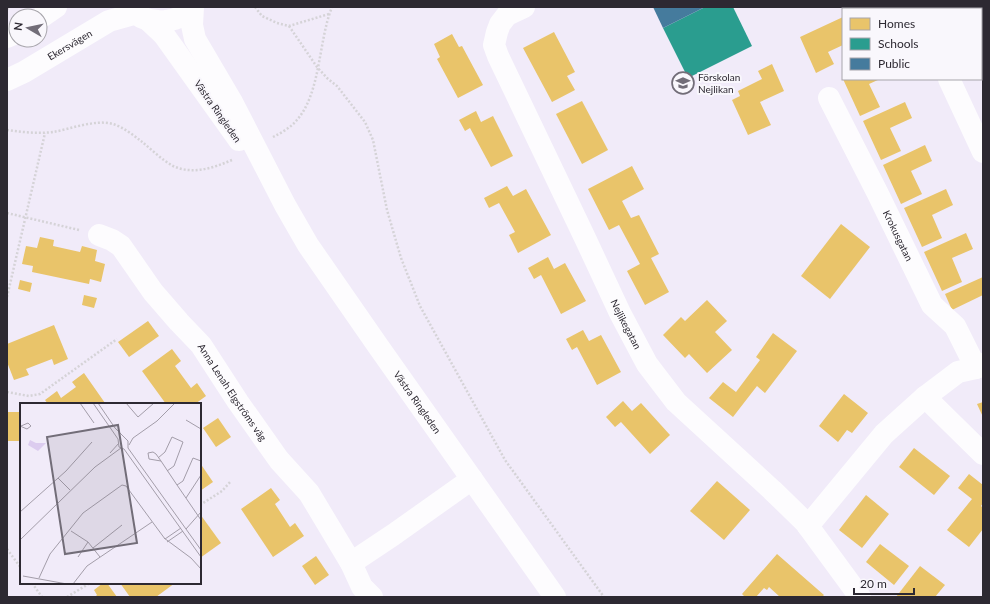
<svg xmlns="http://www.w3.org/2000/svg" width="990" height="604" viewBox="0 0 990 604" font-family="Lato,sans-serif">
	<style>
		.homes { fill: #e9c46a }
		.schools { fill: #2a9d8f }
		.public { fill: #457b9d }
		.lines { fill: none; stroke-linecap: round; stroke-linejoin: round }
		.path { stroke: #d5d3d7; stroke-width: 2.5; stroke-dasharray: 2 2; stroke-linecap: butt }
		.street { stroke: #fdfcfe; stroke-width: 22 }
		.secondary { stroke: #fdfcfe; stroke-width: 22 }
		.labels { text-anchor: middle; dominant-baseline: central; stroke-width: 4; stroke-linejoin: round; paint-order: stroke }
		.street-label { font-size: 10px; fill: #2d2932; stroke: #f9f7fc }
		.poi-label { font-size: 10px; fill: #2d2932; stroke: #f9f7fc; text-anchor: start }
		.inset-road { fill: none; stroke: #a39da9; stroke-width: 1 }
		.view { fill: #726d78; fill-opacity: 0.15; stroke: #726d78; stroke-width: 2 }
		.inset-edge { fill: none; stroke: #2d2932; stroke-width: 2 }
	</style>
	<rect width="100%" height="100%" fill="#f1ebf9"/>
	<g class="homes">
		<path d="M949,7H983V57L981,58V9H950Z"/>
		<path d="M843,17V45L828,52L834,64L816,73L800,37Z"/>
		<path d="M554,32L575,72L567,76L575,90L552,102L523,48Z"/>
		<path d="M452,34L459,47L462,46L483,85L458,98L437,59L440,57L434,44Z"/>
		<path d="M772,64L784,91L760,102L771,125L748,135L732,100L740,96L738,91L762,79L758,71Z"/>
		<path d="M843,79H880L869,84L880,107L860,116Z"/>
		<path d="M582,101L608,150L582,164L556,114Z"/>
		<path d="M905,102L912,118L890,128L901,151L881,160L863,121Z"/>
		<path d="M476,111L481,122L493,116L513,156L491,167L470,128L465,131L459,120Z"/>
		<path d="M925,145L932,161L911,171L922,194L901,204L883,165Z"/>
		<path d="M632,166L644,189L622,201L631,218L639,215L659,254L651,258L669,292L645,305L627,271L640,264L619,225L609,230L588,189Z"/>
		<path d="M507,186L513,196L526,189L551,235L518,253L509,235L515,232L499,203L489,208L484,198Z"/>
		<path d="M946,189L953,205L932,215L942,238L922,247L904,208Z"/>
		<path d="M841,224L870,247L830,299L801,276Z"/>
		<path d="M966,233L973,249L952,258L962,282L942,291L924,252Z"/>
		<path d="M40,237L54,240L53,246L80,252L82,246L97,250L95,261L105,264L101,282L90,279L89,284L32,272L33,266L22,264L26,246L37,248Z"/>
		<path d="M548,257L554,269L565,263L586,301L561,314L541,275L534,279L528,268Z"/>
		<path d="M983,277V295L952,310L945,294Z"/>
		<path d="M20,280L32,283L30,292L18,289Z"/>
		<path d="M84,295L97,298L94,308L82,305Z"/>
		<path d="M707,300L727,321L715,332L732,350L707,373L689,354L685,358L663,335L681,317L685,321Z"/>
		<path d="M148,321L159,336L129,357L118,342Z"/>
		<path d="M54,325L68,359L54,365L52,359L26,369L29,375L14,380L7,362V344Z"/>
		<path d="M583,330L589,341L601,335L621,372L597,385L577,347L572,350L566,339Z"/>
		<path d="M773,333L797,351L765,393L757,386L733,417L709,398L723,382L736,392L760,360L756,357Z"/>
		<path d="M172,349L181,361L175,366L191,388L197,383L206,396L195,404H166L142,371Z"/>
		<path d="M84,373L105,403L103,404H48L45,400L57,391L61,398L76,387L72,382Z"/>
		<path d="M844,394L868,413L852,433L847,430L838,442L819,426Z"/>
		<path d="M623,401L632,411L641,403L670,435L650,454L621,422L615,427L606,417Z"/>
		<path d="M983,402V417L977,404Z"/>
		<rect x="7" y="412" width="14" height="29"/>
		<path d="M218,418L231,437L216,447L203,428Z"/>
		<path d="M914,448L950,476L934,495L899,467Z"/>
		<path d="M200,463L213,482L200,491Z"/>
		<path d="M969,474L983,485V503L981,506L983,508V529L969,547L947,530L972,499L958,488Z"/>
		<path d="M717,481L750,510L724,540L690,511Z"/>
		<path d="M271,488L280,500L275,504L290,527L295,523L304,536L273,557L241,509Z"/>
		<path d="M866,495L889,514L862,548L839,530Z"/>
		<path d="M200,514L221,543L200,558Z"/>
		<path d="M880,544L909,566L894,585L866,562Z"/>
		<path d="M777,554L824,595L822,597H780L769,587L767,590L764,588L756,597H745L742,594Z"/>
		<path d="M316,556L329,575L315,585L302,566Z"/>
		<path d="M920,566L945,585L935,597H896Z"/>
		<path d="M103,583H107L117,597H95L97,595L94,590Z"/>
		<path d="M120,583H175L156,597H130Z"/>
	</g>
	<path class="schools" d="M705,7H733L752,46L688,78L663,28Z"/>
	<path class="public" d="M653,7H705L663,28Z"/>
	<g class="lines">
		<g class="path">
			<path d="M255,7L262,16L277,23L289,26L329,14"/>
			<path d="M7,9L10,7"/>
			<path d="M289,26L317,67L327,78L337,86L365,122L373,140L387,210L401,258L420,306L505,460L604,597"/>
			<path d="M981,65H983"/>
			<path d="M7,130C22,132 38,134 53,132C71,129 95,119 113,124C123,127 133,135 141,141C151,149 162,160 173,166C193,175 213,168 232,160"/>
			<path d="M273,137C281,133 290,128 296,121C321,94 318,42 332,7"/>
			<path d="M7,213L79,230"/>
			<path d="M7,297L45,133"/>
			<path d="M7,392L29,396L40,394L117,339"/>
			<path d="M200,505L222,491L231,481"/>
			<path d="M7,549L21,568"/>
			<path d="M32,583L42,597"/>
			<path d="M67,597L90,583"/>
		</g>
		<g class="street">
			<path id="s1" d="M524,7L507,15L500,24L497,32L494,45L498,56L585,238L620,313L647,364L676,402L772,490L805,522L860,597"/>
			<path d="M916,7L917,9"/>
			<path d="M949,79L983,152"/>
			<path id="s2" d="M829,98L878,194L932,305L955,326L976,368"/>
			<path id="s3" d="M99,235L112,240L121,246L153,292L179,322L201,345L238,402L279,460L309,493L351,563L362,587L372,597"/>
			<path d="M925,397L983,454"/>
			<path d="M808,526L884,434L925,397L958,372L976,368L983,364"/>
			<path d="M351,563L393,535L472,479"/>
		</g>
		<g class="secondary">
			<path id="s4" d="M193,7L192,25L195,39L232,102L285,205L308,245L378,346L555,597"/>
			<path d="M141,17C158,25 180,22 192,7"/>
			<path d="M40,18L56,7"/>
			<path d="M148,20L164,35L239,140"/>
			<path d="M7,37L16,33"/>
			<path id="s5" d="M7,80L24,72L109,21L134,14"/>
		</g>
	</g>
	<defs>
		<g id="school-ring" transform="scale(1.15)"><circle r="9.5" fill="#f9f7fc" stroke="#726d78" stroke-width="1.5"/><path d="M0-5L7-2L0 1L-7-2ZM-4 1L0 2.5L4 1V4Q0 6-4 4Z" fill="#726d78"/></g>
	</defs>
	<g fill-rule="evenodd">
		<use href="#school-ring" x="683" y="83"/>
	</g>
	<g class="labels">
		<g class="street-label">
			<text stroke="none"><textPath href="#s5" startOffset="72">Ekersvägen</textPath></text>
			<text transform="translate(218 111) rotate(55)">Västra Ringleden</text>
			<text stroke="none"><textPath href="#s2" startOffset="154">Krokusgatan</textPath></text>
			<text stroke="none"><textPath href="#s1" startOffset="361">Nejlikegatan</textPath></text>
			<text stroke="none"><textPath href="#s3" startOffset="209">Anna Lenah Elgströms väg</textPath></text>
			<text stroke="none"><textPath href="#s4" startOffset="459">Västra Ringleden</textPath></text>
		</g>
		<g class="poi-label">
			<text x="698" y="77">Förskolan<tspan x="698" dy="12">Nejlikan</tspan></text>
		</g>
	</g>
	<g transform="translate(20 403)">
		<rect width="181" height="181" fill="#f1ebf9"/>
		<path d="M10,37L16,40H26L18,48L8,42Z" fill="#dcccef"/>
		<path class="inset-road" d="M60,0L74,20M73,0L98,36L99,44L104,46L181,154M78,0L95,25L108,38V45M106,0L118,14L134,0M166,17L181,26M0,23L7,26L11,23L8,20L1,23M109,42L113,35L137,18L155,0M108,45L181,147M90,50L99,40M138,55L145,49L152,34L163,39L154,63L147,68M141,58L129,56L128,50L133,49L136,51L141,58L157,82L181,117M38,75L50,87M157,82L163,78L173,55L181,58M166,95L181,72M0,109L46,68L72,39M166,126L181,109M51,128L68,139L80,154M144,135L171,155L181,166M0,137L75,64L101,45M147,139L163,128M73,145L102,122M58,154L68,139M3,173L47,181M19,175L30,151L63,110L102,82L106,83L145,136L161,125M53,181L67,163L132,119"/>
		<path class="view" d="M98,22L117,140L45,151L27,34Z"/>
		<rect width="181" height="181" class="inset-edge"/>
	</g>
	<rect width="990" height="604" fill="none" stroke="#2d2932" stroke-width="16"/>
	<rect x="842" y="8" width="140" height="72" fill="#f9f7fc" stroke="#a7a5ab"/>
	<rect x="850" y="18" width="20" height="12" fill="#e9c46a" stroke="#a7a5ab"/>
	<text x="878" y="28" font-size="12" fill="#2d2932">Homes</text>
	<rect x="850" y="38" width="20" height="12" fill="#2a9d8f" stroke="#a7a5ab"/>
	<text x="878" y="48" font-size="12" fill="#2d2932">Schools</text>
	<rect x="850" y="58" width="20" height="12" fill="#457b9d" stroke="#a7a5ab"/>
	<text x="878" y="68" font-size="12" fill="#2d2932">Public</text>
	<g transform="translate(28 28) rotate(279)"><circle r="19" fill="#f9f7fc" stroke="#a7a5ab"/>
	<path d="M0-3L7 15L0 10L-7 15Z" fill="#726d78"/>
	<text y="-6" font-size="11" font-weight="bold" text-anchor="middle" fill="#2d2932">N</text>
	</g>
	<path d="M854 588v6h60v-6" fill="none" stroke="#2d2932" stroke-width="2"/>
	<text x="860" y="588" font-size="12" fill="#2d2932" stroke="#f9f7fc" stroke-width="3" paint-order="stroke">20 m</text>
</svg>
